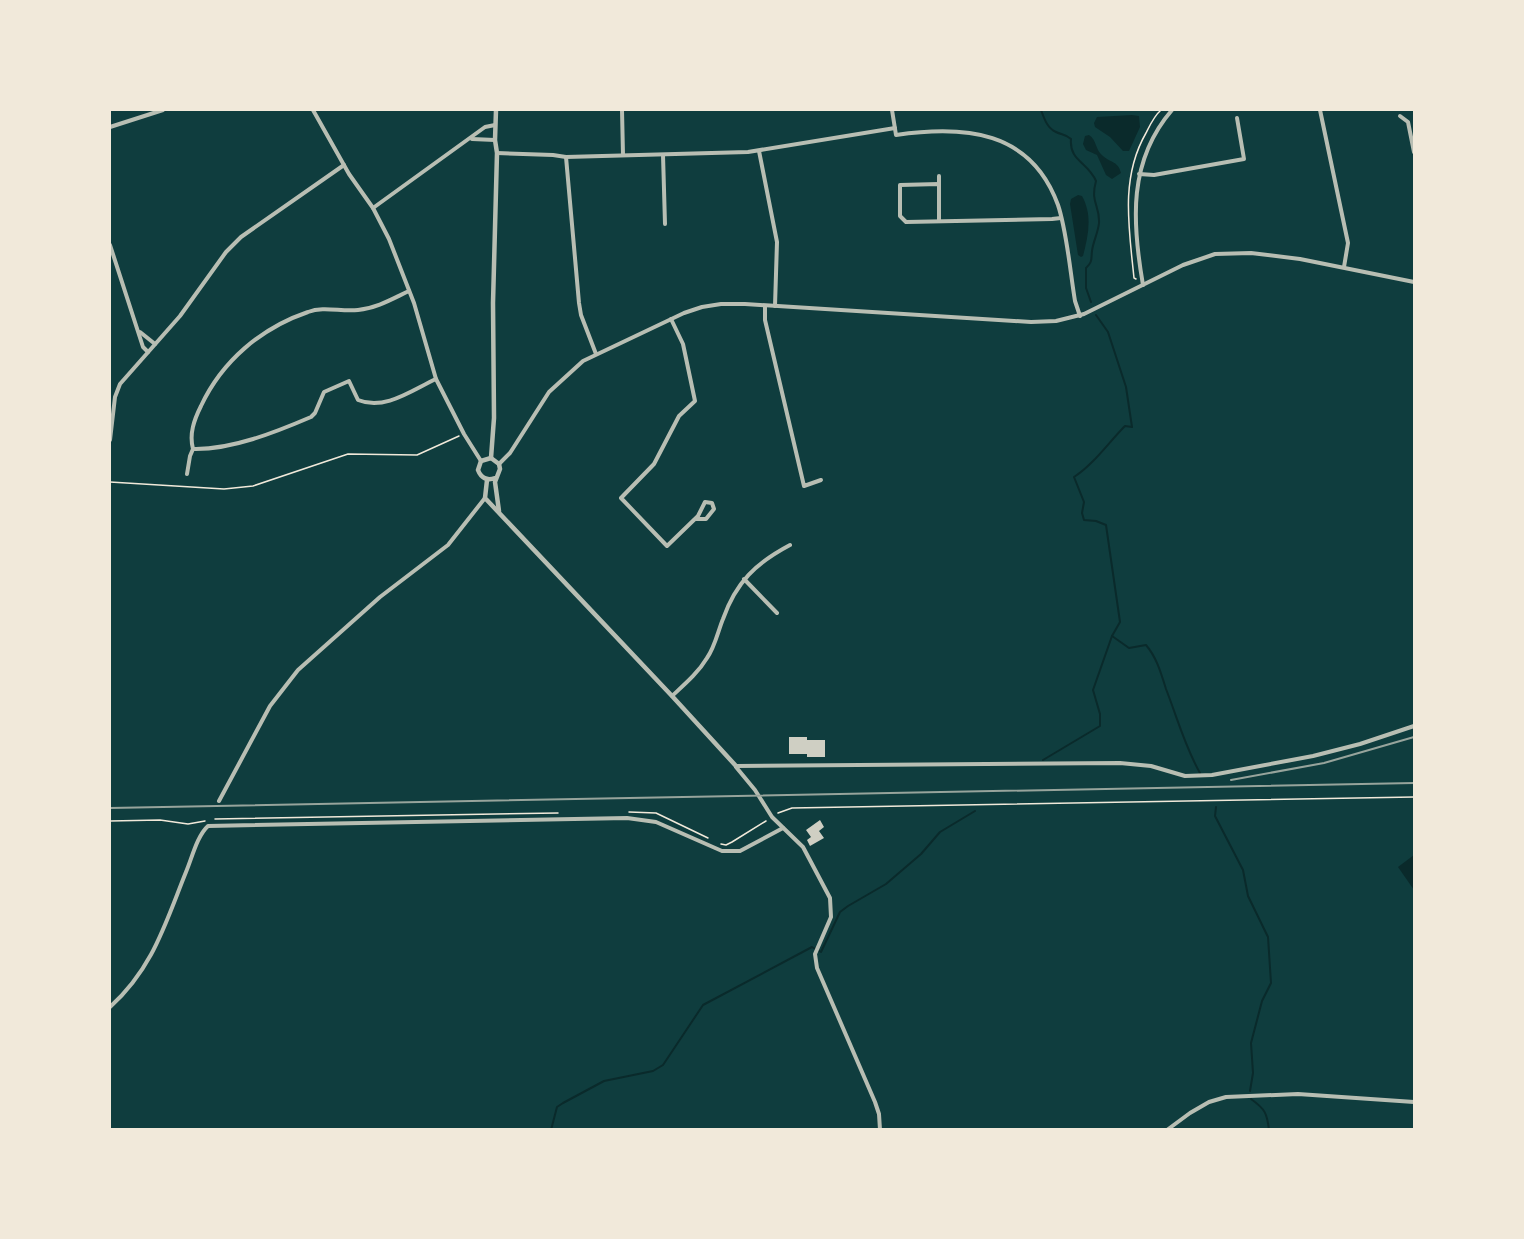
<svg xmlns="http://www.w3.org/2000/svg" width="1524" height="1239" viewBox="0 0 1524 1239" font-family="Overpass,sans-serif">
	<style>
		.water { fill: #0a2a2b }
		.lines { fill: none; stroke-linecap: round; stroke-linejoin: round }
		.stream { stroke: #0a2a2b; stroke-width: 2 }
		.building { fill: #cfcfc3 }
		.path { stroke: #f1e9da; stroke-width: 1.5 }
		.minor { stroke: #b8beb3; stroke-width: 4 }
		.tertiary { stroke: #b8beb3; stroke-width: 4.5 }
		.rail { stroke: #97a49c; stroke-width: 2 }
	</style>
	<rect width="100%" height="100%" fill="#0f3d3e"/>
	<g class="water">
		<path d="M1132,115L1139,116L1140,127L1129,151H1123L1110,137L1095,127L1094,123L1097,117Z"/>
		<path d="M1089,135C1097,140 1095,150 1103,156C1111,163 1118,161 1121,173L1112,179L1106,175L1097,155L1086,150L1083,144L1085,136Z"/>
		<path d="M1078,195L1082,196C1093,216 1088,236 1083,256L1081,257L1078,255L1070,204L1071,199Z"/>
		<path d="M1414,855V890L1398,867Z"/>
	</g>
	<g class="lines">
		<g class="stream">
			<path d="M1041,110C1044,118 1047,128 1056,132C1062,135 1066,134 1071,139C1069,161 1088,162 1096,181C1090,203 1100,205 1099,223C1098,233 1093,242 1092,251C1091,258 1093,262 1086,268V288L1091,302"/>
			<path d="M1112,636L1129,648L1146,645C1157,658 1161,673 1166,689C1177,717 1185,747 1200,773"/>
			<path d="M1043,760L1100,726V714L1093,690L1112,636L1120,622L1106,525L1096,521L1084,520L1082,513L1084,502L1074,477C1093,465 1109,442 1125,426L1132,427L1126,387L1108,332L1096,315"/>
			<path d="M1216,807L1215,816L1243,870L1248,896L1268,937L1271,983L1262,1001L1251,1043L1253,1073L1250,1091"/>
			<path d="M1251,1099C1265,1109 1267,1113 1269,1130"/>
			<path d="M551,1130L557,1107L563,1103L604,1081L653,1071L663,1065L703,1005L812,947L821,952L840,912L848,906L886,884L921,854L940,832L975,811"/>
		</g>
	</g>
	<g class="building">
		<path d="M789,737H807V740H825V757H807V754H789Z"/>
		<path d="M820,820L824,827L819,831L824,838L810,846L807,840L811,837L806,830Z"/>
	</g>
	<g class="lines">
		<g class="path">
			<path d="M1136,279L1134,278C1129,228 1120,178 1146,133C1150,125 1154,116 1161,110"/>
			<path d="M110,482L224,489L253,486L348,454L417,455L459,436"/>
			<path d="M629,812L656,813L708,838"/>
			<path d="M778,813L792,808L1414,797"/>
			<path d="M215,819L558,813"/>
			<path d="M110,821L160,820L188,824L205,821"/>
			<path d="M721,844L726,845L732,842L766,821"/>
		</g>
		<g class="minor">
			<path d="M313,110L349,174L373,208L389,239L414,303L436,379L464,434L481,461"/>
			<path d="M622,110L623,155"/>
			<path d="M892,110L896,135C964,125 1031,130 1058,205C1067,232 1070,271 1075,301L1080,316"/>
			<path d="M1320,110L1348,243L1344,267"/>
			<path d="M1400,116L1408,122L1414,152"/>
			<path d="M110,127L163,110"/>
			<path d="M472,139L495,140"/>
			<path d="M759,151L777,242L775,306"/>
			<path d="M497,153L553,155L566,157L748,152L895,128"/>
			<path d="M663,155L665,224"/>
			<path d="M566,157L579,303L581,315L596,354"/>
			<path d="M1139,174L1154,175L1244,159L1237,118"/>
			<path d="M939,184V176"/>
			<path d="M373,208L485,127L495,125"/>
			<path d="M939,221V184L900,185V216L906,222L1052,219L1061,218"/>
			<path d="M110,245L143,347L148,352"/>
			<path d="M1143,285C1132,222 1128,161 1172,110"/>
			<path d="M765,306V320L804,486L821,480"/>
			<path d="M671,319L683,344L695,401L679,416L654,464L621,498L667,546L698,516L705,502L712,503L714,509L706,519H695"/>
			<path d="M140,332L155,344"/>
			<path d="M110,440L115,397L120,384L180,316L226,252L241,237L344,165"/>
			<path d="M193,449C231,450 276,432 311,417L315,413L324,392L349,381L358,400C385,411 412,390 436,379"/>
			<path d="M499,464L510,453L549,392L583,361L684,313L702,307L721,304H745L1031,322L1056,321L1084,314L1183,265L1215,254L1251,253L1300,259L1414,282"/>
			<path d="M187,474L190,456L193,449C189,434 194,420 201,406C222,361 261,328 308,312C324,306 341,312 358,310C377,308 392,299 409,291"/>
			<path d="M744,579L777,613"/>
			<path d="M672,696C685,684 698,673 707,658C715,647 718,631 723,619C736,582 756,563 790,545"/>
			<path d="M736,766L1120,763L1151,766L1185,776L1212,775L1313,756L1360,744L1414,726"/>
			<path d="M736,767L755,790L772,817L803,847L830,898L831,917L815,954L817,968L875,1102L879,1114L880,1130"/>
			<path d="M219,801L270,706L298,670L380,597L448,545L485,498"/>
			<path d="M110,1007C153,968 165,924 186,872C192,858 197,836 208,826L627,818L656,822L722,851H740L783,828"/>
			<path d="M1167,1130L1190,1113L1209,1102L1226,1097L1298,1094L1414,1102"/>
		</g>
		<g class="tertiary">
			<path d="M491,458L494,418L493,303L497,153L495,140L496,110"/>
			<path d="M495,478C487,481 481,478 478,470L481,461L491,458L499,464L500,469L495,482L499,511"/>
			<path d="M487,480L485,498L672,696L736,766"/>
		</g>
		<g class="rail">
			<path d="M1231,780L1324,763L1414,737"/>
			<path d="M110,808L1414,783"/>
		</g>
	</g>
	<rect width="1524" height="1239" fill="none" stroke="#f1e9da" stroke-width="222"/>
</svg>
